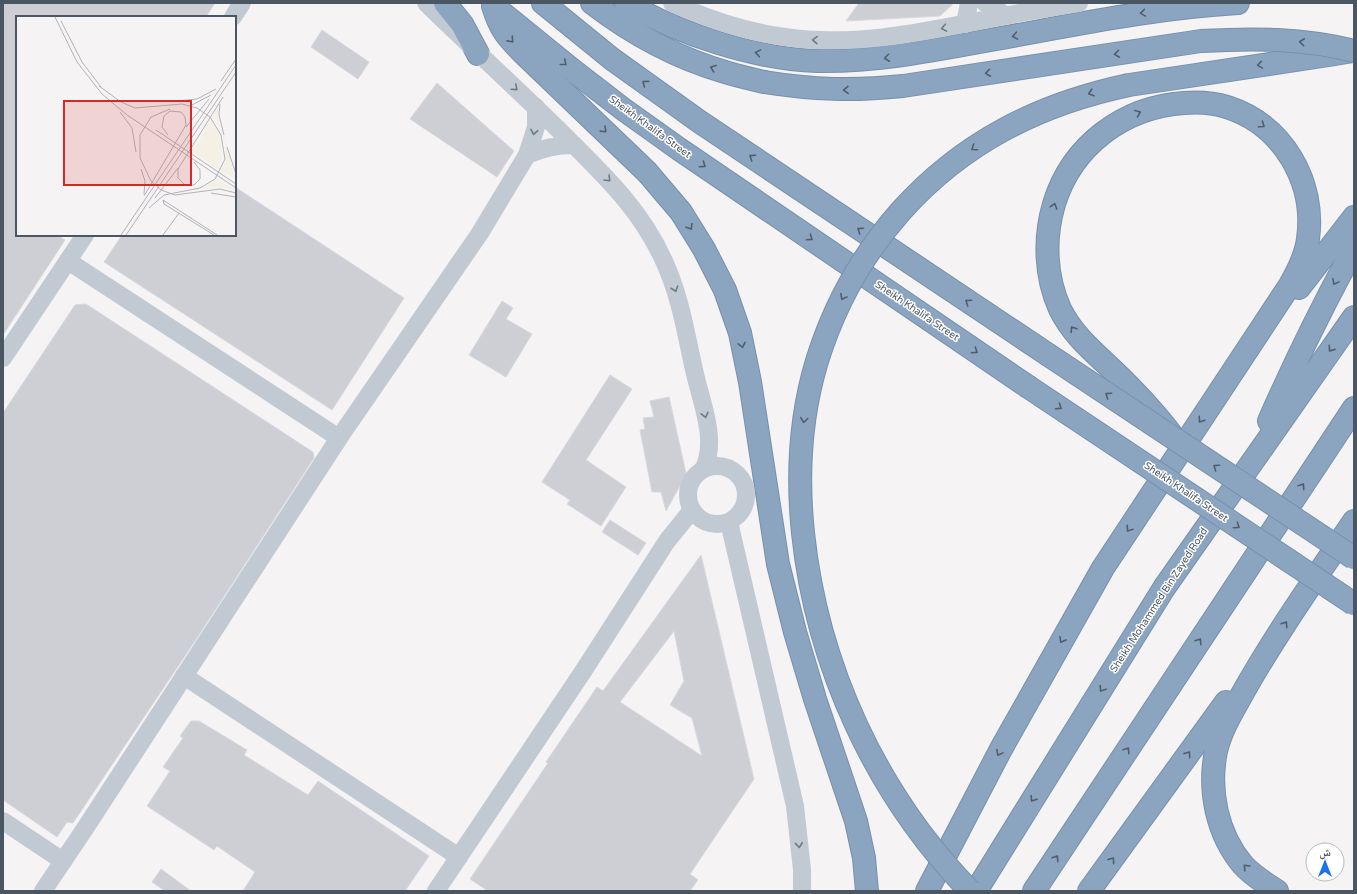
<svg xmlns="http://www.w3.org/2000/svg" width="1357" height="894" viewBox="0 0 1357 894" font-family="'Varela Round','Noto Naskh Arabic',sans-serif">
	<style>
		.building { fill: #cdcfd5; stroke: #d7d9de; fill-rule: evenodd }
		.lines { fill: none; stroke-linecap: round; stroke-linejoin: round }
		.highway-casing { stroke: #7690ad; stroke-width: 24 }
		.street { stroke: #c1cad2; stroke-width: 18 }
		.highway { stroke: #8ba5c1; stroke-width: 22 }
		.highway-bridge-casing { stroke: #7690ad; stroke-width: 24; stroke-linecap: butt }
		.highway-bridge { stroke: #8ba5c1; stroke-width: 22 }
		.oneway { stroke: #505e6b }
		.oneway2 { stroke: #6e7983 }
		.labels { text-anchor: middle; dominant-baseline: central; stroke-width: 3; stroke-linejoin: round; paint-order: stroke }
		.street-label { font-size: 10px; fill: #4a5661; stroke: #fff }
		.inset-road { fill: none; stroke: #b1b4b9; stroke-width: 1 }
		.view { fill: #d62828; fill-opacity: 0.15; stroke: #d62828; stroke-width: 2 }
		.inset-edge { fill: none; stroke: #4a5661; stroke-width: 2 }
	</style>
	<rect width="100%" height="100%" fill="#f5f3f3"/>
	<g class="building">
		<path d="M3,3H215L206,17H17V235H56L65,240L3,335Z"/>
		<path d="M859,3H954L940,16L846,21Z"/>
		<path d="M322,30L369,62L358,79L311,47Z"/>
		<path d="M437,83L514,151L497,177L410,119Z"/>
		<path d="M235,187L404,298L332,410L104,262L122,235H235Z"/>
		<path d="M502,301L513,308L506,319L532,334L506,377L469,355Z"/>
		<path d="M86,304L313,452L314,458L195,641L73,823L67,822L57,837L3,800V413L75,305Z"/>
		<path d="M610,375L632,389L586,460L626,487L601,526L567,504L570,500L542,482Z"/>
		<path d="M669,397L688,482L681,484L666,511L661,492H652L640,430L645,429L643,418L654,417L650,401Z"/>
		<path d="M610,520L646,543L638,555L602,532Z"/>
		<path d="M701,555L754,779L690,874L698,880L690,891H488L470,879L548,763L546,762L597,687L603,691ZM674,631L684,681L670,705L692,718L702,756L620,702Z"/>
		<path d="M191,721H199L247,750L244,755L308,795L318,781L429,856L405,891H243L255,872L217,846L214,850L147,806L170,771L163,767L183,738L180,736Z"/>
		<path d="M161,869L191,891H165L152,882Z"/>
	</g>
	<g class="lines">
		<g class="highway-casing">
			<g id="highway">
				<path d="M445,3L462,24L478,54"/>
				<path d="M543,3L612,59L700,122L1047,354"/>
				<path d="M592,3C631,33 677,58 725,72C738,76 751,79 764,82"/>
				<path d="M626,3C680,34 754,59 817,61C872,62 925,52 979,42C1065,27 1151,8 1238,3"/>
				<path d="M493,6C500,29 507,37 524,54L647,172L681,212L704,249L725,290L740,333L750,382L778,564L795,632L815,699L856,821L864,858L867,891"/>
				<path d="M496,8L575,72L623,109L679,149L1027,386"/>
				<path d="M1129,85L1329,55L1353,51"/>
				<path d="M1299,288L1354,217"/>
				<path d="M1269,421C1295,362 1323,305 1354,248"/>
				<path d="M927,891L1001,749L1103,568L1290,285C1298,271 1306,256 1308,239C1316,182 1283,125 1227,107C1214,103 1198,102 1184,103C1124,107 1072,145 1054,204C1044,238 1045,276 1060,309C1074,338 1099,356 1121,378C1139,396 1156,414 1171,434"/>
				<path d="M976,891L1164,588L1354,317"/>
				<path d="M1034,891L1354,408"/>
				<path d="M1089,891L1226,702"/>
				<path d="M1277,891C1265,883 1253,876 1243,865C1217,834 1208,791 1216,751C1221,729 1234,709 1245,689C1278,631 1317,576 1354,521"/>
			</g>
		</g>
		<g class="street">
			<path d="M426,3C474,50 524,95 572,143C609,180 642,212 664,261C681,298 686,335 695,374C702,404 717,440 704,468"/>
			<path d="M672,3C708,19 746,32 785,37C859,48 932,30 1004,16C1029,11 1054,7 1079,3"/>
			<path d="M985,3L1005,15"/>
			<path d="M233,17L242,3"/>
			<path d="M965,24L969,3"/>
			<path d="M527,155C543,148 557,145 573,145"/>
			<path d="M68,261L339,438"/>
			<path d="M3,358L85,235"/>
			<circle cx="717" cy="495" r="29"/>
			<path d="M729,522L795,806L802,870V891"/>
			<path d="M184,676L459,857"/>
			<path d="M3,821L63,861"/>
			<path d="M43,891L86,827L339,438L480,233L527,155L536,127V107"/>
			<path d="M436,891L584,670L667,541L692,510"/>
		</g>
		<use href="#highway" class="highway"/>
		<g class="highway-bridge-casing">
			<g id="highway-bridge">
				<path d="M764,82C814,90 853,91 903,86L1201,41C1253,38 1303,38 1354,51"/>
				<path d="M1047,354L1354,558"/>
				<path d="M1027,386L1354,604"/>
				<path d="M970,891C876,794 817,666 803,533C797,475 800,417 817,361C834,306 863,254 901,211C963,142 1039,104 1129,85"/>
			</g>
		</g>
		<use href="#highway-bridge" class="highway-bridge"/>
	</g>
	<defs><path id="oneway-chevron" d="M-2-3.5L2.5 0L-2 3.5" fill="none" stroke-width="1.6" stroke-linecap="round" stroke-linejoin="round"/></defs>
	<g class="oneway">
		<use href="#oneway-chevron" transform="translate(1143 13) rotate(171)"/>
		<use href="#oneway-chevron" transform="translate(1015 36) rotate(170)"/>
		<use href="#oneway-chevron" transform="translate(511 40) rotate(48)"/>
		<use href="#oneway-chevron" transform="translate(1302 42) rotate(-174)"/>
		<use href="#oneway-chevron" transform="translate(758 53) rotate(-170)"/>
		<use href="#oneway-chevron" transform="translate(1117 54) rotate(172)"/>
		<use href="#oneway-chevron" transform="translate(887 58) rotate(173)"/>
		<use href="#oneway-chevron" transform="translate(564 63) rotate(39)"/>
		<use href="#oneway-chevron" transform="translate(1260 65) rotate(171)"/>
		<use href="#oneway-chevron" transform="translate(713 68) rotate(-160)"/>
		<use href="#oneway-chevron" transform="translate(988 73) rotate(172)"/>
		<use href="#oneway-chevron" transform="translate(645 83) rotate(-143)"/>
		<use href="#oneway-chevron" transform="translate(846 90) rotate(179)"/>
		<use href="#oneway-chevron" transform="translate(1091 93) rotate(163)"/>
		<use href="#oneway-chevron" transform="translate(1138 113) rotate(-22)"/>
		<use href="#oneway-chevron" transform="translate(1262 125) rotate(35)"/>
		<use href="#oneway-chevron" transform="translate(604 130) rotate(44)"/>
		<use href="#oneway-chevron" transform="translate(974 148) rotate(145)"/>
		<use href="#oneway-chevron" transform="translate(752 157) rotate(-146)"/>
		<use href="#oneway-chevron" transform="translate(703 165) rotate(34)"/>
		<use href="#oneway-chevron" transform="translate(1054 206) rotate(-73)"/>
		<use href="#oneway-chevron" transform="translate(690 227) rotate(58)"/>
		<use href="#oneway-chevron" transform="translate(860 230) rotate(-146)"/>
		<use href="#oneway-chevron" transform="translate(810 238) rotate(34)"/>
		<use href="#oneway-chevron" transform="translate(1335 282) rotate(118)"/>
		<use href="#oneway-chevron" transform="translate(843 297) rotate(118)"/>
		<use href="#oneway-chevron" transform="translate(968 302) rotate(-146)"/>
		<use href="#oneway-chevron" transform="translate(1073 329) rotate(-122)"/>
		<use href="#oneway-chevron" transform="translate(742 345) rotate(78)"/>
		<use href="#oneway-chevron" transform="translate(1331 349) rotate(125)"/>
		<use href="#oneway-chevron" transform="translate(975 351) rotate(34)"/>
		<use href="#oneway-chevron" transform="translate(1108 395) rotate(-146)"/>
		<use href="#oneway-chevron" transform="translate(1059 407) rotate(34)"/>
		<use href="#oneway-chevron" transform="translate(804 420) rotate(98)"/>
		<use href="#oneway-chevron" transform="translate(1201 420) rotate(124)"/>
		<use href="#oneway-chevron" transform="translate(1216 467) rotate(-146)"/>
		<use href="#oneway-chevron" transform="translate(1302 486) rotate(-56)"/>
		<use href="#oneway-chevron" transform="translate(1237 526) rotate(34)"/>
		<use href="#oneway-chevron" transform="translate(1129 529) rotate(124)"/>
		<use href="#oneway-chevron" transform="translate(1285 624) rotate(-56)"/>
		<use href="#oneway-chevron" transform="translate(1062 640) rotate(119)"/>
		<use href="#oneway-chevron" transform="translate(1199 641) rotate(-57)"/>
		<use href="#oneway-chevron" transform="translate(1102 689) rotate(122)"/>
		<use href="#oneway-chevron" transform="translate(1127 750) rotate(-57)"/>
		<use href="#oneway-chevron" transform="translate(999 753) rotate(118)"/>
		<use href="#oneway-chevron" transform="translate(1188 754) rotate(-54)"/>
		<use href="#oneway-chevron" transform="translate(1033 799) rotate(122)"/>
		<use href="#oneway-chevron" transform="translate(1056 858) rotate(-57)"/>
		<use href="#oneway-chevron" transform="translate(1112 860) rotate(-54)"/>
		<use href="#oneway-chevron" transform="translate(1246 867) rotate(-134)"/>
	</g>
	<g class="oneway2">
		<use href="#oneway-chevron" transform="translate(944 28) rotate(170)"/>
		<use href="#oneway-chevron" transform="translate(815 40) rotate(-177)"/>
		<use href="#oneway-chevron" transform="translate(515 88) rotate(42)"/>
		<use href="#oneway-chevron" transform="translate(534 132) rotate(101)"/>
		<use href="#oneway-chevron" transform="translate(608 179) rotate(45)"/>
		<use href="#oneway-chevron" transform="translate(675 289) rotate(71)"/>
		<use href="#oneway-chevron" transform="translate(705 415) rotate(77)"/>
		<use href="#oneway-chevron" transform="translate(799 845) rotate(84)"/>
	</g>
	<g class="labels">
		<g class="street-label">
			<text transform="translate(650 127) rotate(36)">Sheikh Khalifa Street</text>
			<text transform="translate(917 311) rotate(34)">Sheikh Khalifa Street</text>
			<text transform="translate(1186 492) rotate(34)">Sheikh Khalifa Street</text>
			<text transform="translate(1159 600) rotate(-57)">Sheikh Mohammed Bin Zayed Road</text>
		</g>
	</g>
	<g transform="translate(16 16)">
		<rect width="220" height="220" fill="#f5f3f3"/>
		<path d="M202,91L203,104L220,164L206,155L210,132L204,111L197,100ZM195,104L204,118L206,139L202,153L177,136ZM201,162L220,175L207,171L180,174Z" fill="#f5f0e5"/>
		<path class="inset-road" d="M39,1L61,46L86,78L111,99L220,172M45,5L66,46L85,71M205,65L220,43M83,70L105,86L119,92L166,88L181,92L194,101L205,119L209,143L199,163L184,172L148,179L133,192M161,85L181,83L200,73M204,88L203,99L208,119M176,89L195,79M154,93L135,101L124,119V142L135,165L145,174L159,179L204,173L220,177M104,96L116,112L120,136M170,111L193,83M140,114L220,168M211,131L220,158M178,146L184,154V163L178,169H169L162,162V153L207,81M125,153L129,165L128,178M195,177L220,181M128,180L170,109L169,101L165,96L154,95L148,100L146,111L152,119M139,182L162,152M105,219L220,49M110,219L220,56M147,219L163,197M198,219L148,188L147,184L201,219"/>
		<path class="view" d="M48,85H175V169H48Z"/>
		<rect width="220" height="220" class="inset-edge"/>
	</g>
	<rect width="1357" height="894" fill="none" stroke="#4a5661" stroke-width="8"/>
	<g transform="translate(1325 862)"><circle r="19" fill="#ffffff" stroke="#b7bbc0"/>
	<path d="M0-3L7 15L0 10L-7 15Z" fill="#1a73e8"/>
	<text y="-6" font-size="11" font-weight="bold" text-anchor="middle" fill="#4a5661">ش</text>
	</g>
</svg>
